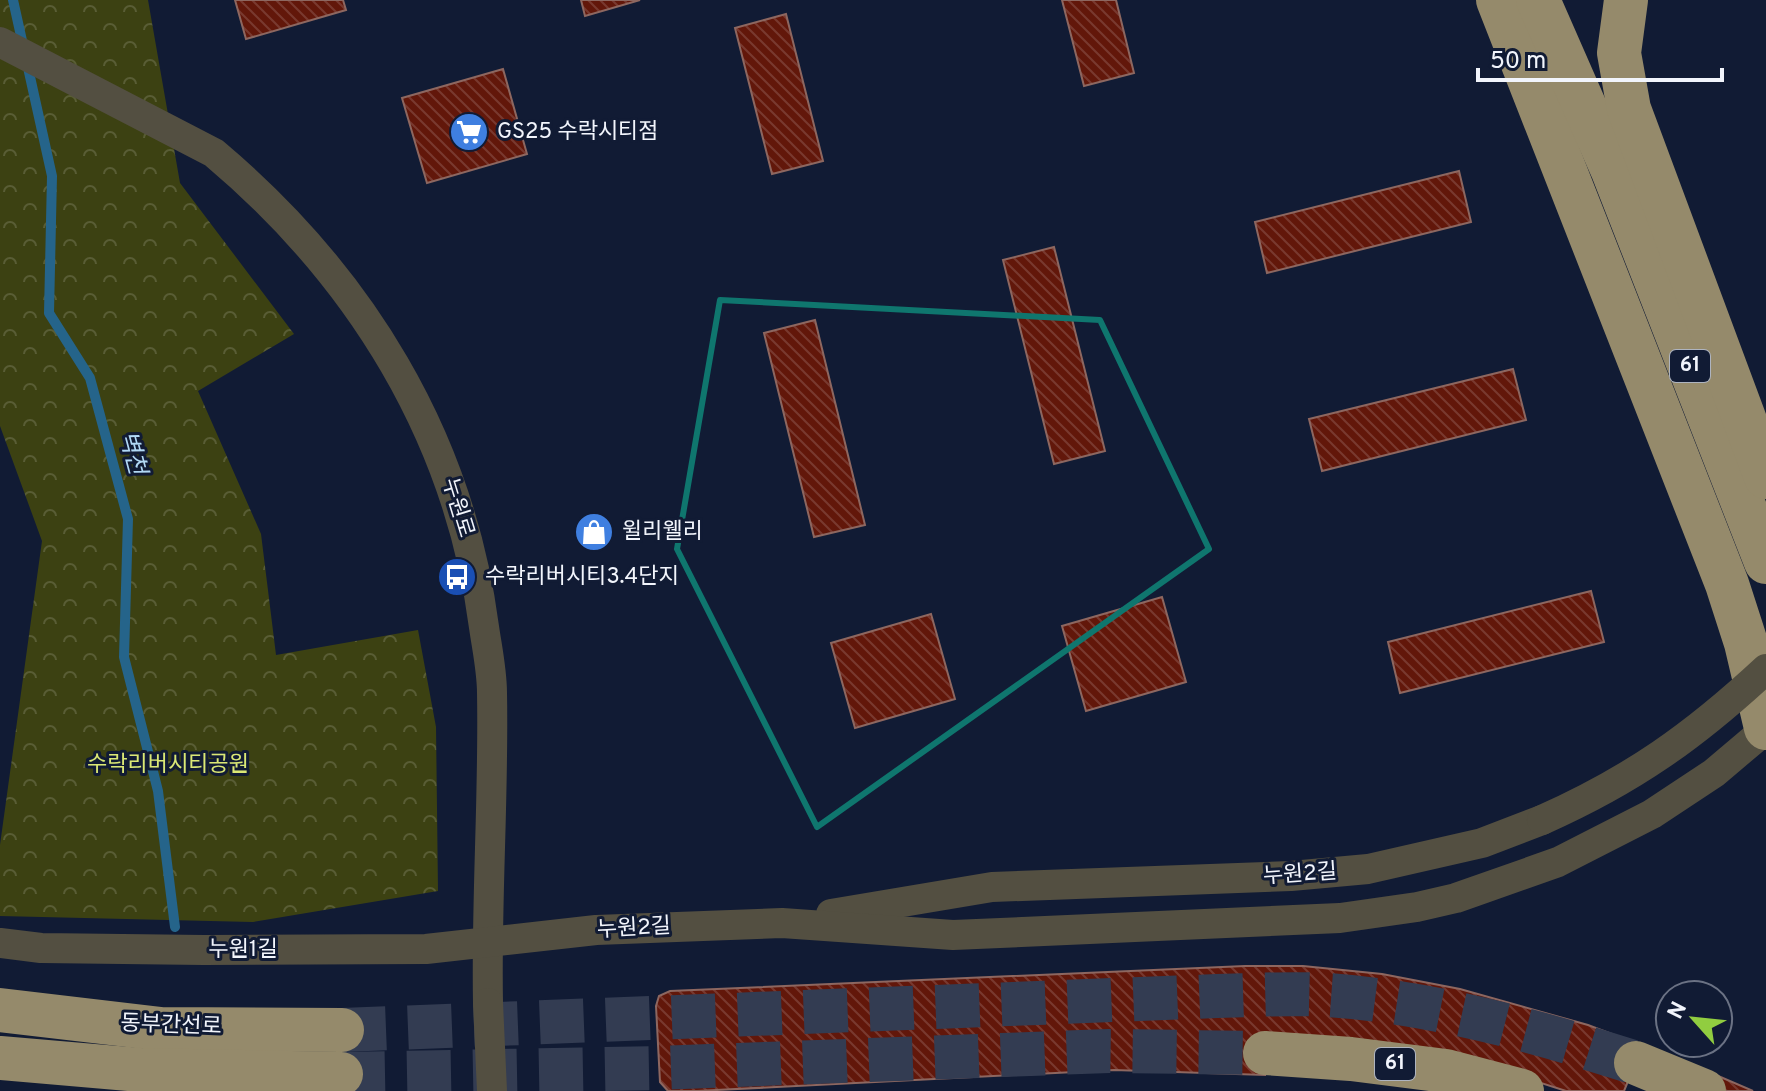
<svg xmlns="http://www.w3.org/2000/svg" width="1766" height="1091" viewBox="0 0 1766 1091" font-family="Overpass,'Noto Sans KR',sans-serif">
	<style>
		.park { fill: url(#park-crowns) }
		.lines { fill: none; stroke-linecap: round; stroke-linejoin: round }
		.stream { stroke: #25648a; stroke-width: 10 }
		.building { fill: url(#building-back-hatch); stroke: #8d6760; stroke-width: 2 }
		.trunk-tunnel { stroke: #333c52; stroke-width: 44; stroke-dasharray: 44 22; stroke-linecap: butt }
		.minor { stroke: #534f41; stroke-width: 30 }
		.trunk { stroke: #958a6b; stroke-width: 44 }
		.minor-bridge { stroke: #534f41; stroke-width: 30 }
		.marked { fill: none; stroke: #0f766e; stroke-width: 6; stroke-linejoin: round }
		.labels { text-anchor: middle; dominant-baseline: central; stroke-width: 6; stroke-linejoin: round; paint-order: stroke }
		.shield { fill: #111b34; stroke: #aeb4c0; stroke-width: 2 }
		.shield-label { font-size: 20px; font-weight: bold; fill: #f2f5fc }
		.poi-label { font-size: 22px; fill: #f2f5fc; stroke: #111b34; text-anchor: start }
		.street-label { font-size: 22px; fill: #f2f5fc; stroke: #111b34 }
		.park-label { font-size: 22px; fill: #dbe875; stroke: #111b34 }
		.water-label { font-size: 24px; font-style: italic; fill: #b2d9f5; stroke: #111b34 }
	</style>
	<defs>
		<pattern id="park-crowns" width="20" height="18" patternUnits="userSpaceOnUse" patternTransform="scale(2)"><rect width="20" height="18" fill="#3c4112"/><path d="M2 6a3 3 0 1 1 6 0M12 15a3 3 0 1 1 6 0" fill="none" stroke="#595d35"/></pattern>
		<pattern id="building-back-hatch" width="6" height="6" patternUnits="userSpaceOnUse" patternTransform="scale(2)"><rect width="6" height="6" fill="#62170a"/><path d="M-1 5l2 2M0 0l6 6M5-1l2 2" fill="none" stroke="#79392f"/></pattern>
	</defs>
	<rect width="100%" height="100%" fill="#111b34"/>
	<path class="park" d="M0,0H148L180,183L294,334L198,391L261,534L276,655L418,630L436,727L438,891L253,922L0,916V845L42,541L0,426Z"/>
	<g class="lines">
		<path class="stream" d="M13,0L52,176L49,313L90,378L128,519L124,657L158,791L175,927"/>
	</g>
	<g class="building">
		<path d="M235,0H343L346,10L246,39Z"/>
		<path d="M581,0H640L585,16Z"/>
		<path d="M1062,0H1116L1134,73L1084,86Z"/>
		<path d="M786,14L823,161L772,174L735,28Z"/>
		<path d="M503,69L527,154L427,183L402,98Z"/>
		<path d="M1459,171L1471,222L1267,273L1255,222Z"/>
		<path d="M1054,247L1105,451L1054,464L1003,260Z"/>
		<path d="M815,320L865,525L814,537L764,333Z"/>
		<path d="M1513,369L1526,420L1322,471L1309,419Z"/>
		<path d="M1591,591L1604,642L1400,693L1388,642Z"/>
		<path d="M1162,597L1186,682L1086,711L1062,626Z"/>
		<path d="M931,614L955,699L855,728L831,643Z"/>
		<path d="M1245,966H1303L1382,974L1460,989L1588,1025L1688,1063L1753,1091H1671L1631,1074L1624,1091H1566L1504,1071L1265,1044V1075L1114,1070L697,1091H668L660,1082L656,1006L659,996L670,991Z"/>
	</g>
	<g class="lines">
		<g class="trunk-tunnel">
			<path d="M342,1030L1217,996C1253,995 1290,993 1327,995C1431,1002 1537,1031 1636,1063"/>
			<path d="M341,1074L658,1068L1109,1051L1265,1053"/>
		</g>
		<g class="minor">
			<path d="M0,42L214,153C360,276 459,436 484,627C487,648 492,671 492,693C494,796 486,899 488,1003"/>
			<path d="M831,914L992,887L1291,876L1368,869L1482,843L1542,820"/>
			<path d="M0,943L41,948L204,950L426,949L596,930L782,923L953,935L1340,918L1417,907L1456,898L1558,862L1652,814L1714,773L1766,729"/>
		</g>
		<g class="trunk">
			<path d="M1498,0L1727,584L1746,643L1766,728"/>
			<path d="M1538,0L1613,171L1766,562"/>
			<path d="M1626,0L1619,53L1629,109L1766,477"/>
			<path d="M0,1010L161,1029L342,1030"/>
			<path d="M1265,1053L1351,1059L1446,1071L1522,1091"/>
			<path d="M0,1058L140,1070L341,1074"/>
			<path d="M1636,1063L1704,1091"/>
		</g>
		<g class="minor-bridge">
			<path d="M1542,820C1632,780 1694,736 1766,669"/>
			<path d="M488,1003L492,1091"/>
		</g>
	</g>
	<path class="marked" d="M720,300L1100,320L1209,549L817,827L677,549Z"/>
	<defs>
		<g id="supermarket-disc" transform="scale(2)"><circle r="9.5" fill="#3f7fe0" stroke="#111b34"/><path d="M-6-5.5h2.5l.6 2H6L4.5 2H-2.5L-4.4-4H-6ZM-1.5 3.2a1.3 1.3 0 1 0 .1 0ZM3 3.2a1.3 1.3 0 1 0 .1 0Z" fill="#fff"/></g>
		<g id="shop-disc" transform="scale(2)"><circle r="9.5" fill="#3f7fe0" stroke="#111b34"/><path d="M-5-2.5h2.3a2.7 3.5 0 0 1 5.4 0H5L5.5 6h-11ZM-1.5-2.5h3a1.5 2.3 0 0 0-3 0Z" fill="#fff"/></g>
		<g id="bus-disc" transform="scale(2)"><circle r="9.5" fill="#1a4fb4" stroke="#111b34"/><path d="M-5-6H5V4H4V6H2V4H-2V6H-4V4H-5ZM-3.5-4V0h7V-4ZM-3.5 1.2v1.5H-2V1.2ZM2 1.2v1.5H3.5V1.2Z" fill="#fff"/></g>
	</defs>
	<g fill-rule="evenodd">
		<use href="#supermarket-disc" x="469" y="132"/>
		<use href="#shop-disc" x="594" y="532"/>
		<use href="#bus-disc" x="457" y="577"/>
	</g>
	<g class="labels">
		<g class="shield">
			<rect x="1670" y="350" width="40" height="32" rx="6"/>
			<rect x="1375" y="1048" width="40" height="32" rx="6"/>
		</g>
		<g class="shield-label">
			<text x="1690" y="366">61</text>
			<text x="1395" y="1064">61</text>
		</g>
		<g class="poi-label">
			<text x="497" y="132">GS25 수락시티점</text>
			<text x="622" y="532">윌리웰리</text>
			<text x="485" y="577">수락리버시티3.4단지</text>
		</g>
		<g class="street-label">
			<text transform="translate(457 508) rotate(73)">누원로</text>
			<text transform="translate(1300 875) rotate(-4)">누원2길</text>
			<text transform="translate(634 929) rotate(-3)">누원2길</text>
			<text x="243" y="950">누원1길</text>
			<text transform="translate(171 1026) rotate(2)">동부간선로</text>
		</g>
		<g class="park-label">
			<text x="168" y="765">수락리버시티공원</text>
		</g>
		<g class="water-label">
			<text transform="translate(131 453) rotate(75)">벽천</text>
		</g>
	</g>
	<g transform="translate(1694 1019) rotate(297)"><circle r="38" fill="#111b34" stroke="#6b7284" stroke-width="2"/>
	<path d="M0-6L14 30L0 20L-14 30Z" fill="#91cd40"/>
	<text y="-12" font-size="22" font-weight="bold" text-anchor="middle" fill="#f2f5fc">N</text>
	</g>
	<path d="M1478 68v12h244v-12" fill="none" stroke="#f2f5fc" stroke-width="4"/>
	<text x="1490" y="68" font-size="24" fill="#f2f5fc" stroke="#111b34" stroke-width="6" paint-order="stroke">50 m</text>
</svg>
